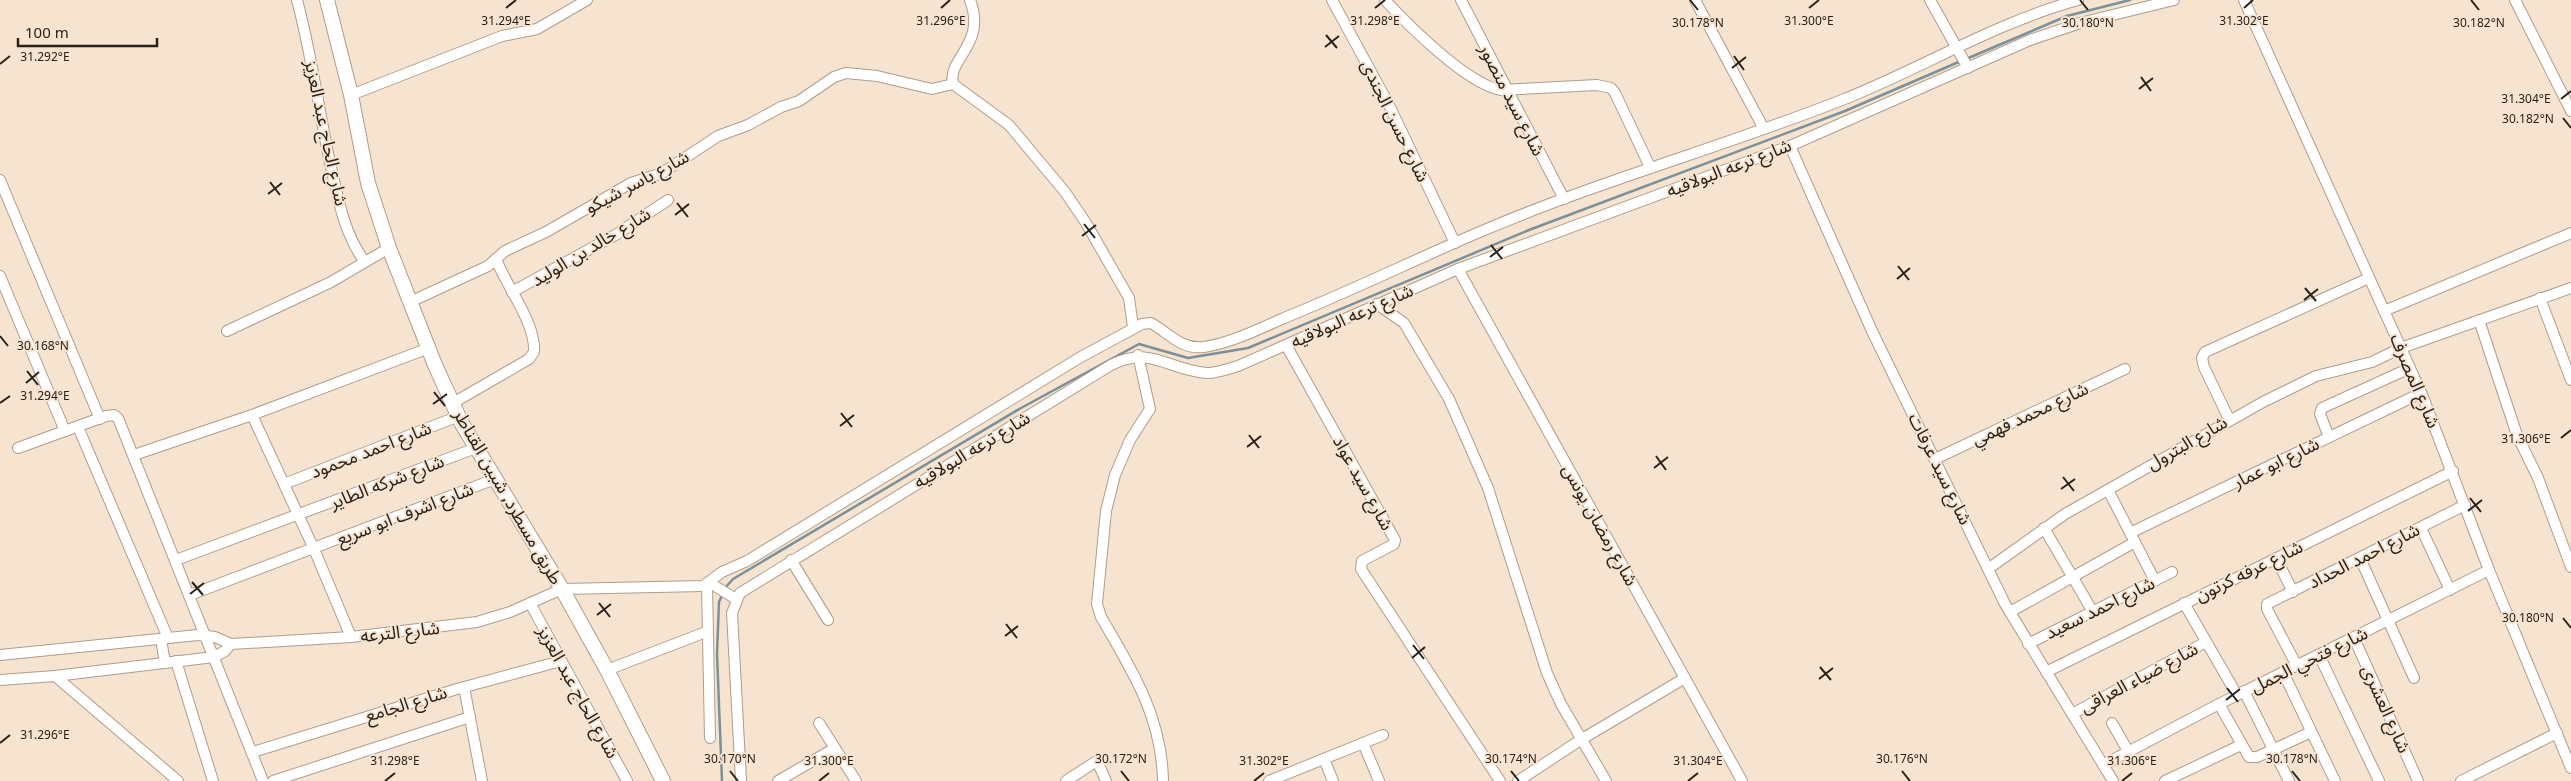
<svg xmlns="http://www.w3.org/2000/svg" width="2571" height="781" viewBox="0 0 2571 781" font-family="Georgia,'Noto Sans Arabic',serif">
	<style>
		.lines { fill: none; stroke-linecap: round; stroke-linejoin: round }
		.stream { stroke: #7a909a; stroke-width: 2.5 }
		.minor-casing { stroke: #ae9d8b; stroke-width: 12 }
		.secondary-casing { stroke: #ae9d8b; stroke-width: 16 }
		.minor { stroke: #fff; stroke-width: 10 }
		.secondary { stroke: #fff; stroke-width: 14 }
		.ticks { fill: none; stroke: #29221b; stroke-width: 2 }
		.labels { text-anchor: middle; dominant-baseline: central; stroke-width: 4; stroke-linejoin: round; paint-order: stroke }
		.street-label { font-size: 18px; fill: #29221b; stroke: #f6e4d1 }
		.ticks-label { font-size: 12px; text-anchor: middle; fill: #29221b; stroke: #f6e4d1; stroke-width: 4; stroke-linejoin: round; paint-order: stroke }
	</style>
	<rect width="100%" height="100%" fill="#f6e4d1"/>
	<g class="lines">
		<g class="stream">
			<path d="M1966,59L2067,16L2130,0"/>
			<path d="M725,588L733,579L1021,408L1139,344L1188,358L1248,348L1529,230L1845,111L1961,61"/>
			<path d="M722,781L717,654L719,602L723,593"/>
		</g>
		<g class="minor-casing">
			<g id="minor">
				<path d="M297,0C311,52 318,105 329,158C337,193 343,233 365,262"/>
				<path d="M970,0C987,45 947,58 953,84L1009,125L1065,192L1086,223L1129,298L1133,327"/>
				<path d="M1332,0L1388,103L1455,243"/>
				<path d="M1385,0C1409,26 1467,84 1501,90L1597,85L1611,88L1615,93L1650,167"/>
				<path d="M1461,0L1564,199"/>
				<path d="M1695,0L1764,129"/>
				<path d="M1930,0L1968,68"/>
				<path d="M2244,0L2423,397L2489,570L2571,768"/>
				<path d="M2515,0L2571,111"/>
				<path d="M351,95L502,36L537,29L587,0"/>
				<path d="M1790,146L1872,331L2005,604L2113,781"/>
				<path d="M0,180L100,419"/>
				<path d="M1458,269L1742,781"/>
				<path d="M0,276L65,431"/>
				<path d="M512,292L617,234L668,200"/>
				<path d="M2540,298L2571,380"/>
				<path d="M410,302L488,266L505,251L546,232L631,183L662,173L718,136L748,125L781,107L799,101L834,77L846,73L877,76L932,89L953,84"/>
				<path d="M1377,304L1404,323L1449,399L1488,488L1547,673L1561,704L1606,781"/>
				<path d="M2384,311L2571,233"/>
				<path d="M2479,320L2517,435L2538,478L2571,567"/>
				<path d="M227,331L331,282L389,248"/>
				<path d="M1286,345L1395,540L1394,544L1362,561L1361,569L1500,781"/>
				<path d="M1138,355L1150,409L1130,440L1115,475L1106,511L1097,604L1101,617C1132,670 1162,717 1163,781"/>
				<path d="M453,403L529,359L534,352C536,323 506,286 496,259"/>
				<path d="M252,415L314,549L351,637"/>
				<path d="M2229,419L2204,367L2202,358L2205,352L2369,278"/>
				<path d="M78,427L168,638"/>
				<path d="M2329,437L2320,414L2322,408L2410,368"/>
				<path d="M18,448L106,416L114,415L118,418L263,781"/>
				<path d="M134,455L252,415L429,348"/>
				<path d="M1935,459L2125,369"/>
				<path d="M284,484L459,416"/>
				<path d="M2108,490L2155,581"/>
				<path d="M2044,528L2093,612"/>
				<path d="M2421,528L2450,590"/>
				<path d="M2130,533L2421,393"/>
				<path d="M2276,558L2293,592"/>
				<path d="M2360,558L2414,678"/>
				<path d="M176,560L476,448"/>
				<path d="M791,560L828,620"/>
				<path d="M1988,569L2065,514L2263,402L2316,376L2372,362L2401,348L2571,288"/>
				<path d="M710,583L736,599"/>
				<path d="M707,585L710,738"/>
				<path d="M190,595L495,479"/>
				<path d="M530,603L627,781"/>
				<path d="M2184,603L2237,695"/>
				<path d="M2010,612L2135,542"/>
				<path d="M2354,638L2418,781"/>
				<path d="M161,639L165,663"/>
				<path d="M2028,644L2172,572"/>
				<path d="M0,655L198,635L215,637L231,644L351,637L477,622L510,612L562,589L703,586L722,572L747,561L1079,358L1142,324L1151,323C1169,333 1181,350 1204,347C1231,343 1259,329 1284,318C1351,291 1416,259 1482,231C1599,181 1723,147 1842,100C1921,69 1994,23 2078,0"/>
				<path d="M2319,655L2379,781"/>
				<path d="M176,661L213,781"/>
				<path d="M2297,666L2267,609V604L2465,505"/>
				<path d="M607,670L706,632"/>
				<path d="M2046,672L2453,471"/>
				<path d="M2283,672L2335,781"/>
				<path d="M55,676L178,781"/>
				<path d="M0,680L55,676L214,657L225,651L231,644"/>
				<path d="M464,687L482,781"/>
				<path d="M2244,691L2289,781"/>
				<path d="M2219,704L2249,757H2257L2311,732"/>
				<path d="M2072,714L2206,642"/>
				<path d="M819,723L856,781"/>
				<path d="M2112,723L2128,751"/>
				<path d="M1363,743L1379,781"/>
				<path d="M253,752L457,689L561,661"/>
				<path d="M1324,759L1333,781"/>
				<path d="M2103,765L2219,704L2489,570"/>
				<path d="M273,781L470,717"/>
				<path d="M741,781L732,613L740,593L1111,365C1152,345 1167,370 1207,373C1217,373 1228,369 1238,366L1458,269L1790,146L2030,40L2080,23L2174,0"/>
				<path d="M778,781L835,748"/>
				<path d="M1066,781L1095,762L1098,763L1106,781"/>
				<path d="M1269,781L1383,735"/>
				<path d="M1518,781L1582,739L1685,678"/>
				<path d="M2165,781L2241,745"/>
				<path d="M2461,781L2557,733"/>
			</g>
		</g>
		<g class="secondary-casing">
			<path id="secondary" d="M327,0L351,95L368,183L389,248L435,365L462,424L562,589L607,670L663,781"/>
		</g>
		<use href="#minor" class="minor"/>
		<use href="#secondary" class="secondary"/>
	</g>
	<path class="ticks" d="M1690,0L1698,10M2080,0L2088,10M2471,0L2479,10M506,8L516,0M941,8L950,0M1375,8L1385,0M1809,8L1819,0M2244,8L2253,0M1326,35L1337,48M1325,47L1339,36M1734,56L1744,70M0,64L10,56M1732,68L1746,57M2141,77L2151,91M2139,89L2153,78M2561,99L2571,91M2563,118L2571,128M270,182L280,195M268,194L282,183M677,203L688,217M675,215L689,204M1084,224L1095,238M1082,236L1096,225M1491,245L1502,259M1490,257L1503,247M1898,266L1909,280M1897,279L1910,268M2305,288L2316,301M2304,300L2318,289M0,336L8,346M27,371L38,385M26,383L39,372M434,392L445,406M0,403L10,396M433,404L447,394M841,413L852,427M840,426L854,415M1249,435L1259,448M2561,438L2571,430M1247,447L1261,436M1656,456L1666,470M1654,468L1668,457M2063,477L2074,491M2061,489L2075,479M2470,498L2481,512M2468,511L2482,500M192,582L203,595M190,594L204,583M599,603L610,617M597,615L611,604M2563,618L2571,628M1006,624L1017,638M1005,636L1018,626M1413,645L1424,659M1412,658L1425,647M1820,667L1831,680M1819,679L1833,668M2227,688L2238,702M2226,700L2240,689M0,743L10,735M730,771L738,781M1121,771L1129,781M1511,771L1519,781M1902,771L1910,781M2292,771L2300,781M385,781L395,773M819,781L829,773M1254,781L1264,773M1688,781L1698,773M2122,781L2132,773"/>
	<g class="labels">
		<g class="street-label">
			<text transform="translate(1512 100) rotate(63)">شارع سيد منصور</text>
			<text transform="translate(1395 121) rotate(64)">شارع حسن الجندى</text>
			<text transform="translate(326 133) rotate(78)">شارع الحاج عبد العزيز</text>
			<text transform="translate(1729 168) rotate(-21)">شارع ترعه البولاقيه</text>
			<text transform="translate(637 182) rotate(-28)">شارع ياسر شيكو</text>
			<text transform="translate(591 247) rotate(-31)">شارع خالد بن الوليد</text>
			<text transform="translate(1352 316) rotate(-24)">شارع ترعه البولاقيه</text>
			<text transform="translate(2415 381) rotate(67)">شارع المصرف</text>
			<text transform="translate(2030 414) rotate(-25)">شارع محمد فهمي</text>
			<text transform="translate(2187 443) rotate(-30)">شارع البترول</text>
			<text transform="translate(371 450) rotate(-21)">شارع احمد محمود</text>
			<text transform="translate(972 450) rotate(-31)">شارع ترعه البولاقيه</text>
			<text transform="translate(2276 463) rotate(-26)">شارع ابو عمار</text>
			<text transform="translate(1940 469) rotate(64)">شارع سيد عرفات</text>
			<text transform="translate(387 482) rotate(-21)">شارع شركه الطاير</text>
			<text transform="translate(1363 483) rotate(61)">شارع سيد عواد</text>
			<text transform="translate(508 497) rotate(60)">طريق مسطرد, شبين القناطر</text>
			<text transform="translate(405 514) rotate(-21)">شارع اشرف ابو سريع</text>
			<text transform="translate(1600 525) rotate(61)">شارع رمضان يونس</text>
			<text transform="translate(2364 556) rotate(-27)">شارع احمد الحداد</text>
			<text transform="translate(2249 571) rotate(-26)">شارع عرفه كرتون</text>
			<text transform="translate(2100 608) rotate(-26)">شارع احمد سعيد</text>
			<text transform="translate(400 632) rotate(-6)">شارع الترعه</text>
			<text transform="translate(2309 660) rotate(-26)">شارع فتحي الجمل</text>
			<text transform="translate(2139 678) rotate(-28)">شارع ضياء العراقى</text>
			<text transform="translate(578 692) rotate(61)">شارع الحاج عبد العزيز</text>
			<text transform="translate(406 704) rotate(-17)">شارع الجامع</text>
			<text transform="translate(2386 709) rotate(66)">شارع العشرى</text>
		</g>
	</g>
	<g class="ticks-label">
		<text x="506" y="25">31.294°E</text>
		<text x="941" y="25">31.296°E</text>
		<text x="1375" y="25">31.298°E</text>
		<text x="1809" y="25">31.300°E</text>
		<text x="2244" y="25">31.302°E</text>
		<text x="1698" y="27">30.178°N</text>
		<text x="2088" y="27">30.180°N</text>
		<text x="2479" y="27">30.182°N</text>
		<text x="45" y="61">31.292°E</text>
		<text x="2526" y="103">31.304°E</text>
		<text x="2528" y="123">30.182°N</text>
		<text x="43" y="350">30.168°N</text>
		<text x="45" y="400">31.294°E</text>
		<text x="2526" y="443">31.306°E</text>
		<text x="2528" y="622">30.180°N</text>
		<text x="45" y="739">31.296°E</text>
		<text x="730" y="763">30.170°N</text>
		<text x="1121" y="763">30.172°N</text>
		<text x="1511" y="763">30.174°N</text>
		<text x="1902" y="763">30.176°N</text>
		<text x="2292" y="763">30.178°N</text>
		<text x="395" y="765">31.298°E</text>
		<text x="829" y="765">31.300°E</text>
		<text x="1264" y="765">31.302°E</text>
		<text x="1698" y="765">31.304°E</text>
		<text x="2132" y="765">31.306°E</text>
	</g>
	<path d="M18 38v8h139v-8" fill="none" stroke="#29221b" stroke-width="2.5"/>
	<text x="25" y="38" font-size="15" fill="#29221b" stroke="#f6e4d1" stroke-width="4" paint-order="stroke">100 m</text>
</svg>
